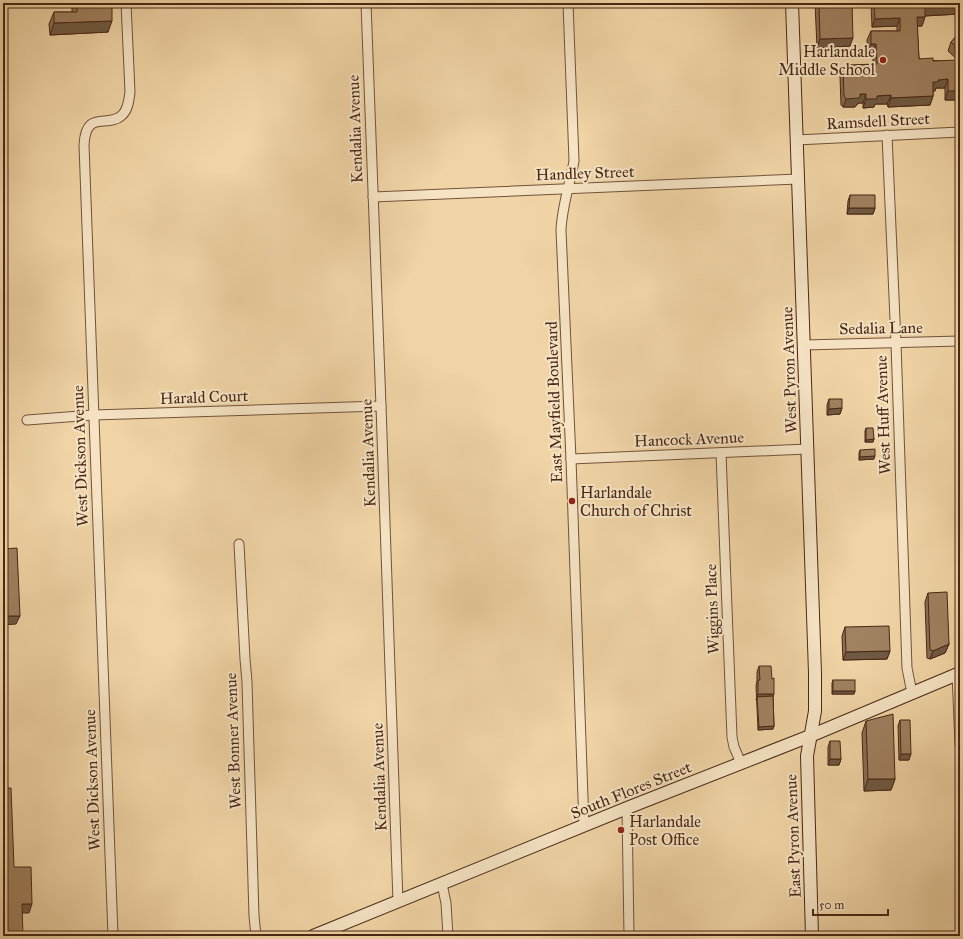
<svg xmlns="http://www.w3.org/2000/svg" width="963" height="939" viewBox="0 0 963 939" font-family="'IM FELL Great Primer',serif">
	<style>
		.lines { fill: none; stroke-linecap: round; stroke-linejoin: round }
		.street-casing { stroke: #73523a; stroke-width: 11 }
		.secondary-casing { stroke: #492716; stroke-width: 14 }
		.street { stroke: #f5e3c4; stroke-width: 9 }
		.secondary { stroke: #f5e3c4; stroke-width: 12 }
		.wall { fill: #8a6f53; stroke: #492716 }
		.shaded-wall { fill: #705a43; stroke: #492716 }
		.building { fill: #a08160; stroke: #492716 }
		.poi-dot { fill: #8f2418; stroke: #f5e3c4; stroke-width: 1.5 }
		.labels { text-anchor: middle; dominant-baseline: central; stroke-width: 4; stroke-linejoin: round; paint-order: stroke }
		.poi-label { font-size: 16px; fill: #492716; stroke: #f5e3c4; text-anchor: start }
		.street-label { font-size: 16px; fill: #492716; stroke: #f5e3c4 }
	</style>
	<rect width="100%" height="100%" fill="#f0d4a5"/>
	<filter id="stains"><feTurbulence type="fractalNoise" baseFrequency=".005" numOctaves="4"/><feColorMatrix values="0 0 0 0 .2 0 0 0 0 .09 0 0 0 0 .02 0 0 0 .5 -.17"/></filter>
	<radialGradient id="worn" r=".72"><stop offset=".6" stop-color="#630" stop-opacity="0"/><stop offset="1" stop-color="#630" stop-opacity=".3"/></radialGradient>
	<g class="lines">
		<g class="street-casing">
			<g id="street">
				<path d="M366,3L381,406L398,902"/>
				<path d="M568,3L574,161C570,184 562,206 561,230L571,459L584,826"/>
				<path d="M887,135L896,343L907,668L912,693"/>
				<path d="M796,140L960,132"/>
				<path d="M373,197L798,179"/>
				<path d="M804,345L960,341"/>
				<path d="M27,420L93,415L381,406"/>
				<path d="M721,453L732,737L734,747L741,763"/>
				<path d="M571,459L807,449"/>
				<path d="M239,544L245,659L247,682L254,916L256,936"/>
				<path d="M957,674L960,744"/>
				<path d="M627,808L629,936"/>
				<path d="M442,884L446,903L448,936"/>
				<path d="M113,936L84,145C86,109 107,128 121,116C128,111 129,100 130,92L126,3"/>
			</g>
		</g>
		<g class="secondary-casing">
			<g id="secondary">
				<path d="M792,3L815,673V711L807,756L812,936"/>
				<path d="M313,936L627,808L810,736L960,673"/>
			</g>
		</g>
		<use href="#street" class="street"/>
		<use href="#secondary" class="secondary"/>
	</g>
	<g class="wall">
		<path d="M72,3H112L108,32L50,35L49,24L54,12H72Z"/>
		<path d="M815,3H852L850,46L817,48Z"/>
		<path d="M871,3H960V14L925,16L922,26H917L919,59L960,63V96H957L956,100H945V88H936L935,91H933V96L930,105L888,107L887,104H875L874,107L863,108V103H858L857,105L855,107H843L841,105L840,76L843,67L873,64V53H868L867,40L871,31H897V26L872,27Z"/>
		<path d="M960,32V62L948,51L951,42Z"/>
		<path d="M850,195L875,208L873,214H847L848,201Z"/>
		<path d="M829,399L842,408L840,414L827,415V405Z"/>
		<path d="M866,428L874,439L873,442H865V431Z"/>
		<path d="M860,450L874,459L859,460V453Z"/>
		<path d="M928,593L949,644L945,653L930,659L927,658L925,602Z"/>
		<path d="M845,627L890,651L887,659L843,660L842,636Z"/>
		<path d="M759,666L772,679L773,696L774,726L773,729L758,730L756,686L757,681V672Z"/>
		<path d="M833,680L855,691L854,694H832V683Z"/>
		<path d="M900,720L909,760H899L898,726Z"/>
		<path d="M866,721L895,779L891,790L864,791L862,733Z"/>
		<path d="M830,741L841,759L839,765H828V747Z"/>
	</g>
	<g class="shaded-wall">
		<path d="M960,6V14L921,16L925,7Z"/>
		<path d="M917,17H925L922,26H914Z"/>
		<path d="M900,18L897,26L872,27L875,19Z"/>
		<path d="M112,21L108,32L50,35L54,23Z"/>
		<path d="M853,38L850,46L817,48L820,39Z"/>
		<path d="M871,44H876L873,53H868Z"/>
		<path d="M948,79L945,88H936L935,91H930L933,82L938,80Z"/>
		<path d="M959,87H960V96H957L956,100H945L948,91Z"/>
		<path d="M860,94H866L863,103H858L857,105L855,107H843L846,99Z"/>
		<path d="M891,95L887,104H875L874,107L863,108L866,99L877,96Z"/>
		<path d="M933,96L930,105L888,107L891,98Z"/>
		<path d="M849,208H875L873,214H847Z"/>
		<path d="M842,408L840,414L827,415L829,409Z"/>
		<path d="M874,439L873,442H865L866,440Z"/>
		<path d="M875,456L874,459L859,460L860,457Z"/>
		<path d="M3,616H20L16,624L3,625Z"/>
		<path d="M949,644L945,653L930,659L933,651Z"/>
		<path d="M890,651L887,659L843,660L846,652Z"/>
		<path d="M833,691H855L854,694H832Z"/>
		<path d="M758,694H774L772,699L757,697L756,700Z"/>
		<path d="M3,715H5L3,721Z"/>
		<path d="M774,726L773,729L758,730L759,727Z"/>
		<path d="M901,754H911L909,760H899Z"/>
		<path d="M830,759H841L839,765H828Z"/>
		<path d="M868,779H895L891,790L864,791Z"/>
		<path d="M22,904H32L29,913H19Z"/>
	</g>
	<g class="building">
		<path d="M77,3H112V21L54,23V12H77Z"/>
		<path d="M819,3H852L853,38L820,39Z"/>
		<path d="M874,3H960V6L925,7V17H917L919,59L933,58V61L958,60V63H960V87H959V91H948V79L938,80V82H933V96L891,98V95L877,96V99H866V94H860V97L858,98L846,99L844,96L843,67L846,65L877,64L876,44H871V31H900V18L875,19Z"/>
		<path d="M960,32V50L951,42Z"/>
		<path d="M850,195H875V208H849Z"/>
		<path d="M829,399H842V408L829,409Z"/>
		<path d="M866,428H873L874,439L866,440Z"/>
		<path d="M875,449V456L860,457V450Z"/>
		<path d="M17,548L20,616H3V549Z"/>
		<path d="M947,592L949,644L933,651L930,650L928,593Z"/>
		<path d="M889,626L890,651L846,652L845,627Z"/>
		<path d="M3,650L5,715H3Z"/>
		<path d="M759,666H771L772,679L774,678V694H758V680H760Z"/>
		<rect x="833" y="680" width="22" height="11"/>
		<path d="M773,696L774,726L759,727L757,697Z"/>
		<path d="M893,714L895,779H868L866,721Z"/>
		<path d="M900,720H910L911,754H901Z"/>
		<path d="M830,741H840L841,759H830Z"/>
		<path d="M3,788H11L14,867H31L32,904H22L23,936H3Z"/>
	</g>
	<g class="poi-dot">
		<circle cx="883" cy="60" r="4"/>
		<circle cx="572" cy="501" r="4"/>
		<circle cx="621" cy="830" r="4"/>
	</g>
	<g class="labels">
		<g class="poi-label">
			<text x="875" y="51" text-anchor="end">Harlandale<tspan x="875" dy="18">Middle School</tspan></text>
			<text x="580" y="492">Harlandale<tspan x="580" dy="18">Church of Christ</tspan></text>
			<text x="629" y="821">Harlandale<tspan x="629" dy="18">Post Office</tspan></text>
		</g>
		<g class="street-label">
			<text transform="translate(878 121) rotate(-3)">Ramsdell Street</text>
			<text transform="translate(355 129) rotate(-92)">Kendalia Avenue</text>
			<text transform="translate(585 173) rotate(-2)">Handley Street</text>
			<text transform="translate(881 328) rotate(-1)">Sedalia Lane</text>
			<text transform="translate(789 370) rotate(-92)">West Pyron Avenue</text>
			<text transform="translate(204 397) rotate(-2)">Harald Court</text>
			<text transform="translate(554 402) rotate(-92)">East Mayfield Boulevard</text>
			<text transform="translate(883 415) rotate(-92)">West Huff Avenue</text>
			<text transform="translate(689 439) rotate(-2)">Hancock Avenue</text>
			<text transform="translate(368 453) rotate(-92)">Kendalia Avenue</text>
			<text transform="translate(80 456) rotate(-92)">West Dickson Avenue</text>
			<text transform="translate(712 609) rotate(-92)">Wiggins Place</text>
			<text transform="translate(233 741) rotate(-92)">West Bonner Avenue</text>
			<text transform="translate(379 777) rotate(-92)">Kendalia Avenue</text>
			<text transform="translate(92 780) rotate(-92)">West Dickson Avenue</text>
			<text transform="translate(631 790) rotate(-22)">South Flores Street</text>
			<text transform="translate(793 836) rotate(-92)">East Pyron Avenue</text>
		</g>
	</g>
	<rect width="963" height="939" fill="none" stroke="#f0d4a5" stroke-width="16"/>
	<rect x="4" y="4" width="955" height="931" fill="none" stroke="#492716" stroke-width="2"/>
	<rect x="8" y="8" width="947" height="923" fill="none" stroke="#492716"/>
	<path d="M813 909v6h75v-6" fill="none" stroke="#492716" stroke-width="2"/>
	<text x="819" y="909" font-size="12" fill="#492716" stroke="#f5e3c4" stroke-width="3" paint-order="stroke">50 m</text>
	<rect width="100%" height="100%" filter="url(#stains)"/>
	<rect width="100%" height="100%" fill="url(#worn)"/>
</svg>
